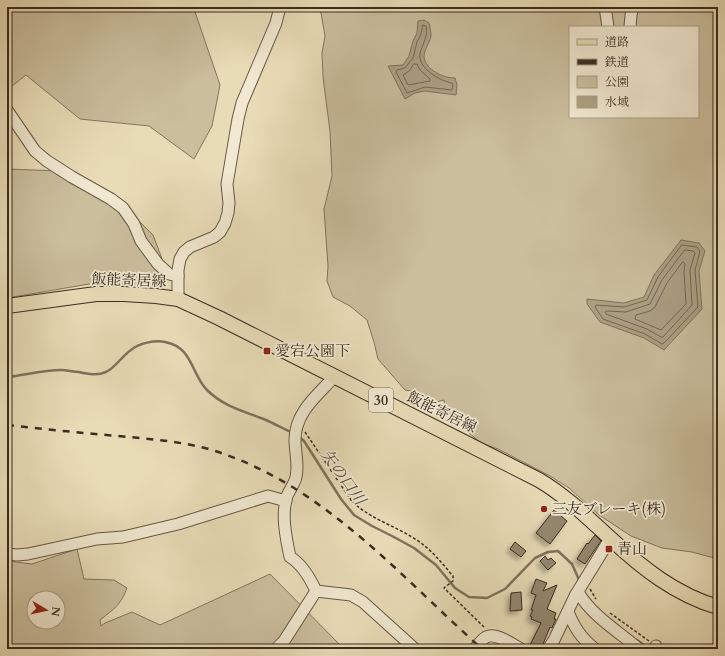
<svg xmlns="http://www.w3.org/2000/svg" width="725" height="656" viewBox="0 0 725 656" font-family="Cardo,'Noto Serif JP',serif">
	<style>
		.green { fill: #cabe9d; stroke: #82755e; fill-rule: evenodd }
		.water { fill: #aca084; stroke: #7e725c }
		.lines { fill: none; stroke-linecap: round; stroke-linejoin: round }
		.shore { stroke: #726652; stroke-width: 1 }
		.stream { stroke: #7e725c; stroke-width: 2.5 }
		.building { fill: #94886f; stroke: #392c20; filter: url(#shadow) }
		.minor-casing { stroke: #655846; stroke-width: 13 }
		.major-casing { stroke: #392c20; stroke-width: 16 }
		.path { stroke: #392c20; stroke-width: 1.5; stroke-dasharray: 3 2; stroke-linecap: butt }
		.minor { stroke: #f0e8d0; stroke-width: 11 }
		.major { stroke: #e8dcb7; stroke-width: 14 }
		.rail { stroke: #392c20; stroke-width: 2.5; stroke-dasharray: 7 7; stroke-linecap: butt }
		.poi-dot { fill: #8f2418; stroke: #f0e8d0; stroke-width: 1.5 }
		.labels { text-anchor: middle; dominant-baseline: central; stroke-width: 3.5; stroke-linejoin: round; paint-order: stroke }
		.shield { fill: #f0e8d0; stroke: #706455; stroke-width: 1 }
		.shield-label { font-size: 14px; font-weight: bold; fill: #392c20 }
		.street-label { font-size: 15px; fill: #392c20; stroke: #f0e8d0 }
		.poi-label { font-size: 15px; fill: #392c20; stroke: #f0e8d0; text-anchor: start }
		.water-label { font-size: 16px; font-style: italic; fill: #564939; stroke: #f0e8d0 }
	</style>
	<defs>
		<filter id="shadow"><feDropShadow dx="-3.5" dy="3.5" stdDeviation="2" flood-color="#0004"/></filter>
	</defs>
	<rect width="100%" height="100%" fill="#e8dcb7"/>
	<filter id="stains"><feTurbulence type="fractalNoise" baseFrequency=".005" numOctaves="4"/><feColorMatrix values="0 0 0 0 .2 0 0 0 0 .09 0 0 0 0 .02 0 0 0 .5 -.17"/></filter>
	<radialGradient id="worn" r=".72"><stop offset=".6" stop-color="#630" stop-opacity="0"/><stop offset="1" stop-color="#630" stop-opacity=".3"/></radialGradient>
	<g class="green">
		<path d="M7,7H196L194,9L220,85L212,126L194,159L149,126L80,119L26,75L7,90Z"/>
		<path d="M317,7H718V559L692,552L662,548L631,536L599,515L569,488L550,476L498,449L481,443L469,433L471,421L446,413L444,400L425,405L415,392L405,390L378,359L374,342L367,320L350,306L333,297L327,281L328,266L324,209L332,176L330,131L323,77L322,53L325,36L321,13ZM570,27H698V117H570Z"/>
		<path d="M7,169L59,171L129,211L153,235L164,264L156,292L95,283L7,298Z"/>
		<path d="M77,549L84,579L114,580L127,588C120,606 115,608 100,620L101,626L105,623L132,612L160,625L270,574L344,649H7V561L32,564ZM34,598H58V622H34Z"/>
	</g>
	<g class="water">
		<path d="M424,20L429,23C430,27 431,32 431,36C430,42 424,50 424,57C426,70 443,78 455,78L457,85L456,95L425,91L415,93L405,99L388,66L403,65L409,56L413,41L417,33L418,21Z"/>
		<path d="M681,240L699,243L705,251L699,271L702,309L664,350L644,338L600,322L587,304V299L624,303L644,297L654,275Z"/>
	</g>
	<g class="lines">
		<g class="shore">
			<path d="M423,25L426,26C428,37 423,43 420,53C417,68 440,81 452,83L453,85L452,90L425,87L407,93L396,72L397,70L405,68L413,58L417,42L421,34Z"/>
			<path d="M414,64H417L420,70L430,79V81L408,85L403,75L409,71Z"/>
			<path d="M682,245L697,247L700,251L695,270L698,307L664,343L662,344L645,334L603,319L595,307L596,305L624,307L647,300L658,277Z"/>
			<path d="M685,250L693,251L695,253L690,270L692,305L663,337H661L647,329L606,314L605,312L607,311L626,312L650,304L662,280Z"/>
			<path d="M683,262L685,264L684,271L686,304L661,330L635,319L636,315L650,311L655,307L667,283Z"/>
		</g>
		<g class="stream">
			<path d="M7,377C25,375 43,370 61,370C67,370 73,372 79,372C88,374 97,376 106,372C116,367 122,356 131,350C139,343 155,340 165,342C193,347 191,374 207,390C224,407 244,411 266,420C275,424 284,429 293,433"/>
			<path d="M299,437L304,441L341,499L354,515L372,526L392,536L414,548L436,565L455,588L469,597L487,598L505,589L535,558L548,552L558,551L572,564L580,582"/>
			<path d="M637,640L649,649"/>
		</g>
	</g>
	<g class="building">
		<path d="M554,510L567,521L550,544L536,533Z"/>
		<path d="M595,535L601,541L585,564L577,559L587,543L588,544Z"/>
		<path d="M515,542L526,551L521,557L510,549Z"/>
		<path d="M545,556L548,560L551,558L556,563L548,570L540,561Z"/>
		<path d="M536,579L547,583L543,591L557,585L547,609L556,613L554,619H556L552,628L550,627L541,649H537L530,645L541,623L531,619L532,617L530,616L533,610H531L536,595L531,593Z"/>
		<path d="M521,592L522,610L510,611L511,593Z"/>
	</g>
	<g class="lines">
		<g class="minor-casing">
			<g id="minor">
				<path d="M605,7L608,27"/>
				<path d="M630,27L631,15L633,7"/>
				<path d="M7,110L35,151L47,161L72,177L111,199L123,208L134,224L141,241L158,264L169,274L178,276"/>
				<path d="M178,299V270L180,259L184,252L190,247L214,237L220,232L225,223L228,213L229,203L227,184L238,119L242,103L276,23L280,7"/>
				<path d="M334,377C317,396 295,412 295,440C295,452 299,465 296,477C295,483 290,489 287,496C281,514 286,538 290,557C302,564 310,578 316,591L351,595L363,602L415,649"/>
				<path d="M7,554L17,555L28,554L97,539L123,537L178,524L268,496L286,501"/>
				<path d="M578,592C591,615 619,632 639,649"/>
				<path d="M568,612C575,628 580,637 595,649"/>
				<path d="M276,649L284,641L316,591"/>
				<path d="M475,649C478,645 481,640 486,637C496,632 512,644 521,649"/>
				<path d="M548,649L554,640L575,596L610,539"/>
				<path d="M654,649L656,646"/>
			</g>
		</g>
		<g class="major-casing">
			<path id="major" d="M7,306L96,294H124L156,296L178,299L219,318L539,480C566,496 587,517 610,538C642,568 676,595 718,607"/>
		</g>
		<g class="path">
			<path d="M305,432L351,500C369,519 394,525 415,539C430,548 441,562 453,576V581L444,588L485,628"/>
			<path d="M590,589L596,599"/>
			<path d="M610,613L649,641"/>
		</g>
		<use href="#minor" class="minor"/>
		<use href="#major" class="major"/>
		<path class="rail" d="M7,425C44,429 81,433 119,436C148,439 177,441 205,448C319,480 398,574 482,649"/>
	</g>
	<g class="poi-dot">
		<rect x="263" y="347" width="8" height="8" rx="2"/>
		<circle cx="544" cy="509" r="4"/>
		<rect x="605" y="545" width="8" height="8" rx="2"/>
	</g>
	<g class="labels">
		<rect class="shield" x="369" y="388" width="24" height="24" rx="3"/>
		<g class="shield-label">
			<text x="381" y="400">30</text>
		</g>
		<g class="street-label">
			<text transform="translate(129 280) rotate(2)">飯能寄居線</text>
			<text transform="translate(442 412) rotate(26)">飯能寄居線</text>
		</g>
		<g class="poi-label">
			<text x="275" y="351">愛宕公園下</text>
			<text x="552" y="509">三友ブレーキ(株)</text>
			<text x="617" y="549">青山</text>
		</g>
		<g class="water-label">
			<text transform="translate(343 477) rotate(54)">矢の口川</text>
		</g>
	</g>
	<rect width="725" height="656" fill="none" stroke="#e8dcb7" stroke-width="24"/>
	<rect x="8" y="8" width="709" height="640" fill="none" stroke="#392c20" stroke-width="2"/>
	<rect x="12" y="12" width="701" height="632" fill="none" stroke="#392c20"/>
	<rect x="569" y="26" width="130" height="92" fill="#f0e8d0" stroke="#a79d8a"/>
	<rect x="577" y="39" width="20" height="6" fill="#e8dcb7" stroke="#a79d8a"/>
	<text x="605" y="46" font-size="12" fill="#392c20">道路</text>
	<rect x="577" y="59" width="20" height="6" fill="#392c20" stroke="#a79d8a"/>
	<text x="605" y="66" font-size="12" fill="#392c20">鉄道</text>
	<rect x="577" y="76" width="20" height="12" fill="#cabe9d" stroke="#a79d8a"/>
	<text x="605" y="86" font-size="12" fill="#392c20">公園</text>
	<rect x="577" y="96" width="20" height="12" fill="#aca084" stroke="#a79d8a"/>
	<text x="605" y="106" font-size="12" fill="#392c20">水域</text>
	<g transform="translate(46 610) rotate(99)"><circle r="19" fill="#f0e8d0" stroke="#a79d8a"/>
	<path d="M0-3L7 15L0 10L-7 15Z" fill="#8f2418"/>
	<text y="-6" font-size="11" font-weight="bold" text-anchor="middle" fill="#392c20">N</text>
	</g>
	<rect width="100%" height="100%" filter="url(#stains)"/>
	<rect width="100%" height="100%" fill="url(#worn)"/>
</svg>
